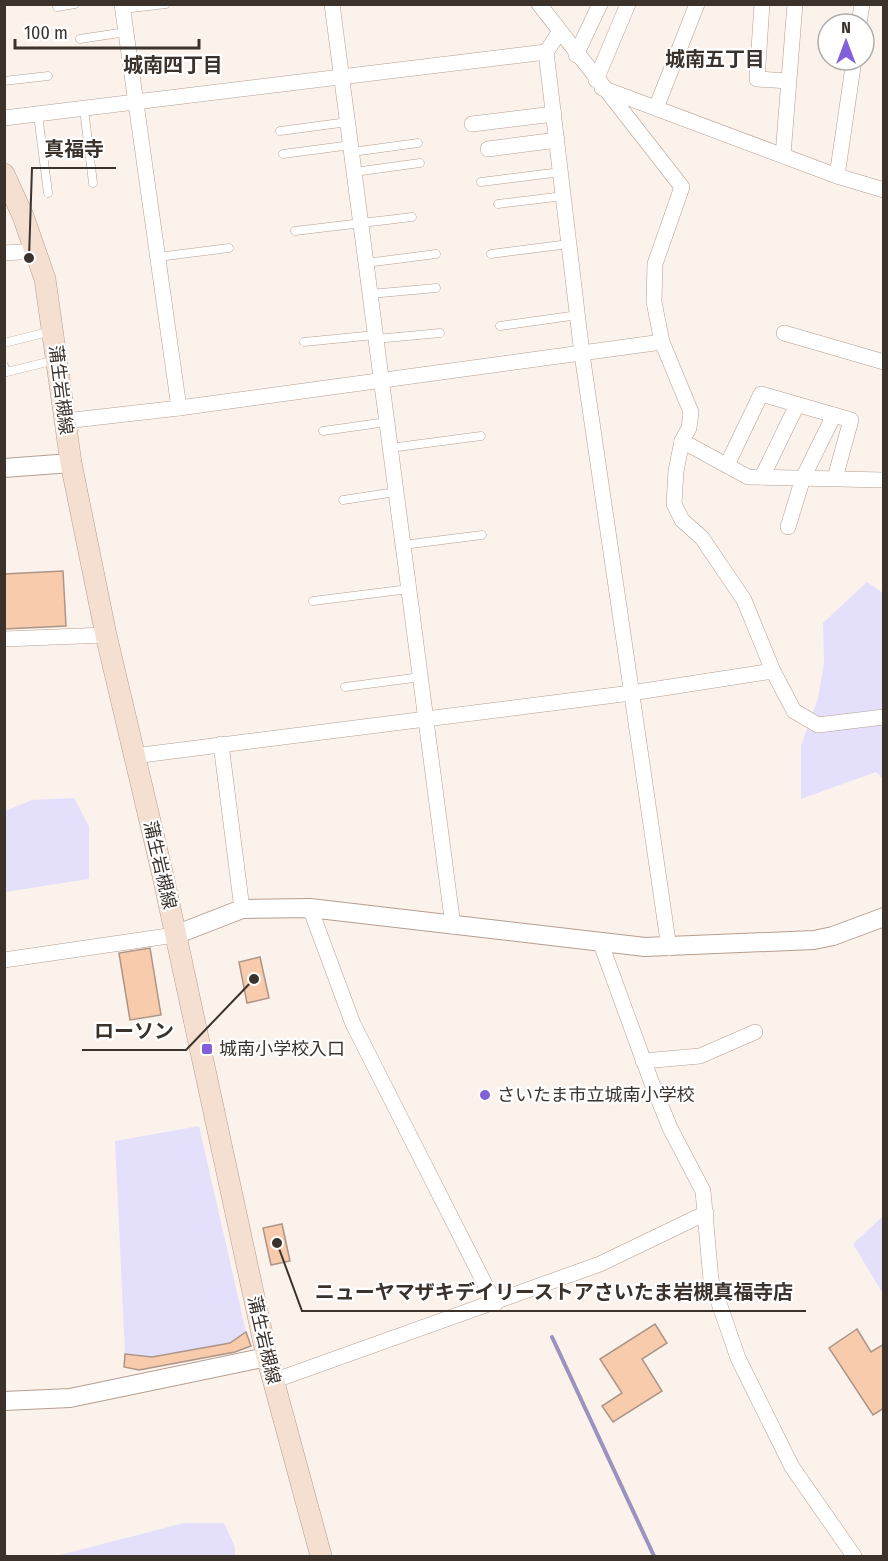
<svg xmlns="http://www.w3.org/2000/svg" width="888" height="1561" viewBox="0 0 888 1561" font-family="'Fira Sans Condensed','Noto Sans JP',sans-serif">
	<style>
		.green { fill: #e4e0fc }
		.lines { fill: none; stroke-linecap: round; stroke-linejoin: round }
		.stream { stroke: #9a92bf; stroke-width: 4 }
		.building { fill: #f9cbad; stroke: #ac9586; stroke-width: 1.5 }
		.service-casing { stroke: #b59e8f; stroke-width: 9 }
		.minor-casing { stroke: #b59e8f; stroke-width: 16 }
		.tertiary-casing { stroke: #b59e8f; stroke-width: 20 }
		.secondary-casing { stroke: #b59e8f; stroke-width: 22 }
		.service { stroke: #fff; stroke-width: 8 }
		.minor { stroke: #fff; stroke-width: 15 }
		.tertiary { stroke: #fff; stroke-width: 18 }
		.secondary { stroke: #f4dfd0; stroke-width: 21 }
		.poi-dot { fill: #8160da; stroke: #fff; stroke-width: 2 }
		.labels { text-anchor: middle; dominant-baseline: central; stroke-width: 4.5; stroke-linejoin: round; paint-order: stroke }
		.street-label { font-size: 18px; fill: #3c322c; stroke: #fff }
		.poi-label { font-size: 18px; fill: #3c322c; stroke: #fff; text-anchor: start }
		.neighbourhood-label { font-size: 20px; font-weight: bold; fill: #3c322c; stroke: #fff }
		.leader { fill: none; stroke: #3c322c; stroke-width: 2 }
		.callout-dot { fill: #3c322c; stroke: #fff; stroke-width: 2 }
		.callout-label { font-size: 20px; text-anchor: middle; font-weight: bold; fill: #3c322c; stroke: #fff; stroke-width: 4.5; stroke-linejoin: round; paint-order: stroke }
	</style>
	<rect width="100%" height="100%" fill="#fcf2ec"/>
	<g class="green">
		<path d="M867,582L883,593V779L876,772L801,799V746L818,698L824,663L823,623Z"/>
		<path d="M74,798L89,826V879L5,892V811L32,800Z"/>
		<path d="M199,1126L246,1332L230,1343L152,1357L125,1354L115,1141Z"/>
		<path d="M883,1216V1294L853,1244Z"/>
		<path d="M184,1523H224L235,1547V1556H56Z"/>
	</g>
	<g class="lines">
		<path class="stream" d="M552,1337L654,1556"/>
	</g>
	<g class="building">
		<path d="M63,571L66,626L4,629V574Z"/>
		<path d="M150,948L161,1015L130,1020L119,953Z"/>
		<path d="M260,957L269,998L247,1003L239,962Z"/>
		<path d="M282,1224L290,1261L271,1265L263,1228Z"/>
		<path d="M655,1324L667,1343L642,1359L662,1391L613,1422L602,1406L622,1393L600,1359Z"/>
		<path d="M857,1329L871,1352L884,1344V1408L873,1415L829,1348Z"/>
		<path d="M246,1332L251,1346L235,1352L139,1370L124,1367L125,1354L152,1357L230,1343Z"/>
	</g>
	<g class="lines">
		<g class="service-casing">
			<g id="service">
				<path d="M57,7L75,4"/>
				<path d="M123,9L166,4"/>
				<path d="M80,39L126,32"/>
				<path d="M4,81L48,76"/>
				<path d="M84,109L93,183"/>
				<path d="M38,115L48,193"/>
				<path d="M280,131L348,122"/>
				<path d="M352,152L418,143"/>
				<path d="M283,154L351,145"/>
				<path d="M354,172L420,163"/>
				<path d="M481,182L561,172"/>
				<path d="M498,204L564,196"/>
				<path d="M295,231L412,217"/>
				<path d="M491,254L569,244"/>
				<path d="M158,257L229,248"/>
				<path d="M366,263L436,254"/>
				<path d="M370,294L436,288"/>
				<path d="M500,326L578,315"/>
				<path d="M376,339L440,333"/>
				<path d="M304,342L375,335"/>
				<path d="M4,343L52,331"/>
				<path d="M4,366L7,372L55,360"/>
				<path d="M323,431L387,422"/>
				<path d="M390,448L481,436"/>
				<path d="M343,500L396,492"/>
				<path d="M403,545L482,535"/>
				<path d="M313,601L409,589"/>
				<path d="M345,687L421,677"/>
			</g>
		</g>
		<g class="minor-casing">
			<g id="minor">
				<path d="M122,4L179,408"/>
				<path d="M332,4L453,926"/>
				<path d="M539,4L682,187L655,264L654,302L662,342L691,412L689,428L682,441L676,471L674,504L682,520L702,538L744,600L773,671L794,711L818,725L884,717"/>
				<path d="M762,4L757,79L788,81"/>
				<path d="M859,24L862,4"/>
				<path d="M559,33L546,52L582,354L669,948"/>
				<path d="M576,55L600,4"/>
				<path d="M596,80L628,4"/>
				<path d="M602,88L837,176L884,190"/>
				<path d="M656,108L697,4"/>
				<path d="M4,118L546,52"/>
				<path d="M472,124L554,114"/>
				<path d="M488,149L557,140"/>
				<path d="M783,155L795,4"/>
				<path d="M837,176L854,60"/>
				<path d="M4,253L37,251"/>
				<path d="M784,333L884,362"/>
				<path d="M65,421L179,408L662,342"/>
				<path d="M682,441L748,477L884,480"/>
				<path d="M727,465L761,394L851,420L835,478"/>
				<path d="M762,477L797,405"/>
				<path d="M788,527L803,478L834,415"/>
				<path d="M4,639L106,635"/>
				<path d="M221,744L242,909"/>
				<path d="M134,756L631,693L773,671"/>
				<path d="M310,908L353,1024L495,1304"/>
				<path d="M601,944L651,1081L670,1128L703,1191L711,1280L738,1358L792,1467L854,1556"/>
				<path d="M4,960L175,935"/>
				<path d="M643,1061L700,1056L755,1032"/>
				<path d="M273,1381L600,1264L706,1213"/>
			</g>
		</g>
		<g class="tertiary-casing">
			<g id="tertiary">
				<path d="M4,468L71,463"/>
				<path d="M175,935L242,909L310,908L645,947L814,940L833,936L884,917"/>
				<path d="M4,1401L70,1398L267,1357"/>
			</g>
		</g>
		<g class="secondary-casing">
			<path id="secondary" d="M4,174L23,216L45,279L71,463L106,635L163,876L267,1357L321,1556"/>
		</g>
		<use href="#service" class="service"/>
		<use href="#minor" class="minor"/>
		<use href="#tertiary" class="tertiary"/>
		<use href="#secondary" class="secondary"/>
	</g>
	<g class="poi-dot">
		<rect x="201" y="1043" width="12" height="12" rx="3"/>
		<circle cx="485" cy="1095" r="6"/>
	</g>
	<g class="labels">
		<g class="street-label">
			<text transform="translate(61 390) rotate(83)">蒲生岩槻線</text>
			<text transform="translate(160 865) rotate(77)">蒲生岩槻線</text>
			<text transform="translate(264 1340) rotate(77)">蒲生岩槻線</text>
		</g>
		<g class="poi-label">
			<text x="219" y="1049">城南小学校入口</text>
			<text x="497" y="1095">さいたま市立城南小学校</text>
		</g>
		<g class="neighbourhood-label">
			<text x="715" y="59">城南五丁目</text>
			<text x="173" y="65">城南四丁目</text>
		</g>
	</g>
	<path class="leader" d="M29 258L32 168H116M254 979L186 1050H82M277 1243L302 1311H806"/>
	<g class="callout-dot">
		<circle cx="29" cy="258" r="6"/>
		<circle cx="254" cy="979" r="6"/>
		<circle cx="277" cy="1243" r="6"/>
	</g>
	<g class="callout-label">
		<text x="74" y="156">真福寺</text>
		<text x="134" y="1038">ローソン</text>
		<text x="554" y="1299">ニューヤマザキデイリーストアさいたま岩槻真福寺店</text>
	</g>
	<rect width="888" height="1561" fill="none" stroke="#3c322c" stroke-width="12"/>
	<g transform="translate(846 42)"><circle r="28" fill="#ffffff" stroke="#b1adab" stroke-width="1.5"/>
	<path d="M0-4.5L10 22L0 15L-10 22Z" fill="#8160da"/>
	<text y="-9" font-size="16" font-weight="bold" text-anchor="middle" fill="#3c322c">N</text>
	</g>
	<path d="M15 39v9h184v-9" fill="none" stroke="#3c322c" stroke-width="3"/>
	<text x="24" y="39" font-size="18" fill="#3c322c" stroke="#ffffff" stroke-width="4.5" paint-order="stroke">100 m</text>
</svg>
